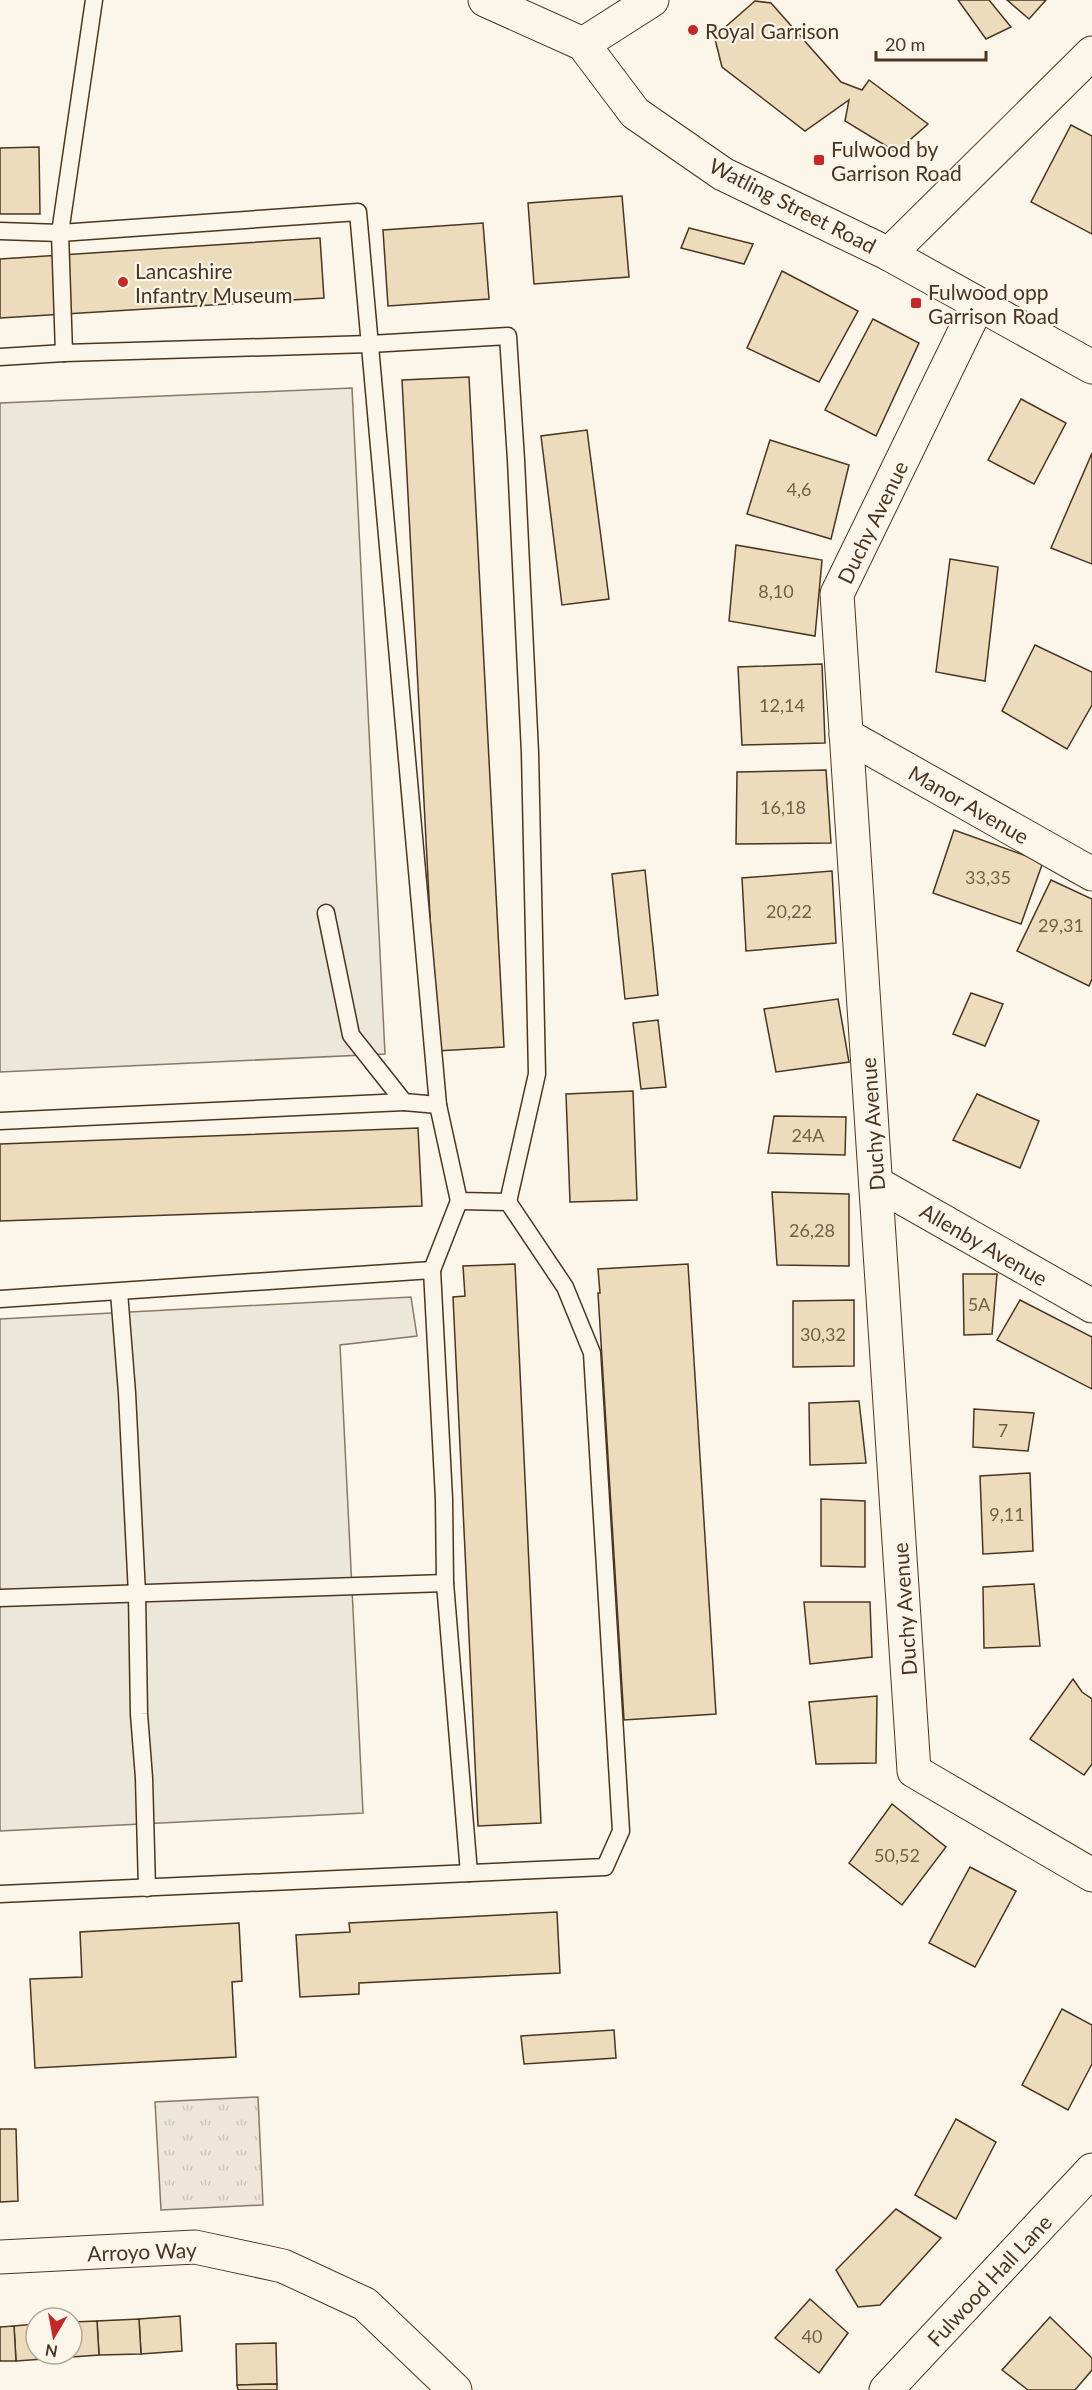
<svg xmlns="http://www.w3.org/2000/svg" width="1092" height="2390" viewBox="0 0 1092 2390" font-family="Lato,sans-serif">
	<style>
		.park { fill: url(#park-tufts); stroke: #887966; stroke-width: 1.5 }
		.parking { fill: #ede7d9; stroke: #887966; stroke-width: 1.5 }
		.building { fill: #ecdcbc; stroke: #4a3520; stroke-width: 1.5 }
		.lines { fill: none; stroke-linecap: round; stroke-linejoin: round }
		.lane-casing { stroke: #4a3520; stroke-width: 19 }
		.street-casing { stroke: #4a3520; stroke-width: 35 }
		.secondary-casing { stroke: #4a3520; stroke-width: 35 }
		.lane { stroke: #fbf6e9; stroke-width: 16 }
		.street { stroke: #fbf6e9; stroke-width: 33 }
		.secondary { stroke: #fbf6e9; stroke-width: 33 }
		.poi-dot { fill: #c62828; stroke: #fbf6e9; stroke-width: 2 }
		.labels { text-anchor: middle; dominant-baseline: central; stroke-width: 4.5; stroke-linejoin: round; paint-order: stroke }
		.number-label { font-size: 18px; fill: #725f47 }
		.poi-label { font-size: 21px; fill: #4a3520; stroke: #fbf6e9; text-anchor: start }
		.street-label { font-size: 21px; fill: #4a3520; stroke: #fbf6e9 }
	</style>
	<defs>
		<pattern id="park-tufts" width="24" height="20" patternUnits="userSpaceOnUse" patternTransform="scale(1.5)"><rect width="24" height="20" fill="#ede6d9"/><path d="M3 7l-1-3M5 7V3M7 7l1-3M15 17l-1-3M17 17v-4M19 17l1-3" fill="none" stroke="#cdc6ba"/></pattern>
	</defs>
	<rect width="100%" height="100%" fill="#fbf6e9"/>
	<path class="park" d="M258,2097L263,2205L161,2210L155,2102Z"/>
	<g class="parking">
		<path d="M352,388L385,1054L0,1072V403Z"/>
		<path d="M411,1297L417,1336L340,1345L363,1813L0,1831V1319Z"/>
	</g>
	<g class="building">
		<path d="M958,0H989L1011,27L986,39Z"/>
		<path d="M1007,0H1046L1029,19Z"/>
		<path d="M755,1L771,3L841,82L862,90L869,80L928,124L896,152L845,121L849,100L805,131L722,67L712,27L723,29Z"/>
		<path d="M1071,125L1092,136V234L1031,202Z"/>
		<path d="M39,147L40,214H0V148Z"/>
		<path d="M622,196L629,277L534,284L528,203Z"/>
		<path d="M483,223L489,299L388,306L383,230Z"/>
		<path d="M689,228L753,244L744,264L681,248Z"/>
		<path d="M320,238L324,298L0,318V259Z"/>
		<path d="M782,271L858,311L819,382L747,348Z"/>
		<path d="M873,319L919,343L876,436L825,410Z"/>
		<path d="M469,377L504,1047L437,1051L402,380Z"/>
		<path d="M1021,399L1066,423L1034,484L988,460Z"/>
		<path d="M587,430L609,599L562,605L541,436Z"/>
		<path d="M770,440L849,465L831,539L747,514Z"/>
		<path d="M1092,453V564L1051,548Z"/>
		<path d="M736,545L822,560L815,636L729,621Z"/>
		<path d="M950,559L998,567L985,681L936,672Z"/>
		<path d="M1035,645L1092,672V705L1067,749L1002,711Z"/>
		<path d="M822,664L825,743L742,745L738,667Z"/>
		<path d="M826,770L831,843L736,844L737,772Z"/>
		<path d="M954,830L1043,862L1021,924L933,893Z"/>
		<path d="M645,870L658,995L625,999L612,874Z"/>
		<path d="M832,871L836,943L746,951L742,878Z"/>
		<path d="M1051,880L1092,899V979L1089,986L1017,951Z"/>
		<path d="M971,993L1003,1004L985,1046L953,1034Z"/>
		<path d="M838,999L849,1062L776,1072L764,1009Z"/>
		<path d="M658,1020L666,1087L641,1089L633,1023Z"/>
		<path d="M633,1091L637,1200L570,1202L566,1094Z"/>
		<path d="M977,1094L1039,1121L1020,1168L953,1140Z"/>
		<path d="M774,1116L846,1117L845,1155L768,1153Z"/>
		<path d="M418,1128L422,1206L0,1221V1144Z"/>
		<path d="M772,1192L849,1194V1266L777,1265Z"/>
		<path d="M515,1264L541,1823L478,1826L453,1297L465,1296L463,1266Z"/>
		<path d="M688,1264L716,1714L624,1720L598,1293H600L598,1269Z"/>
		<path d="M963,1274H997L992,1334L964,1335Z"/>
		<path d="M854,1300V1366L793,1367V1301Z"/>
		<path d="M1020,1300L1092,1337V1389L997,1340Z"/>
		<path d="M859,1401L866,1463L810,1465L809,1403Z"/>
		<path d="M974,1409L1034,1413L1028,1451L973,1447Z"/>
		<path d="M1030,1473L1033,1551L983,1554L980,1476Z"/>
		<path d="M821,1499L865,1501V1567L821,1566Z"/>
		<path d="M1034,1584L1040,1646L984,1648L983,1587Z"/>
		<path d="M804,1602H870L872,1657L810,1664Z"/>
		<path d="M1073,1679L1082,1692L1092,1699V1764L1084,1775L1030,1739Z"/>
		<path d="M877,1696L876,1763L816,1764L809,1702Z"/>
		<path d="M892,1804L946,1847L902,1905L849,1863Z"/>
		<path d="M970,1867L1016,1891L975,1967L929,1943Z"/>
		<path d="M557,1912L560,1973L359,1983V1994L300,1997L296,1935L350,1932L349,1923Z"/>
		<path d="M239,1923L242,1981L232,1982L236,2057L35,2068L30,1979L82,1977L80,1932Z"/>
		<path d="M1062,2009L1092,2025V2064L1068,2110L1022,2085Z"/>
		<path d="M614,2030L616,2058L524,2064L521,2036Z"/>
		<path d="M956,2119L996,2142L956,2219L915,2195Z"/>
		<path d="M0,2129H16L18,2201L0,2202Z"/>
		<path d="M896,2209L941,2238L880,2305L858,2307L836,2270Z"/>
		<path d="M810,2299L848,2333L819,2373L775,2338Z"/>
		<path d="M180,2316L182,2351L141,2354L139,2319Z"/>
		<path d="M1050,2317L1092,2358V2370L1075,2390H1028L1002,2370Z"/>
		<path d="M139,2319L141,2354L99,2355L97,2321Z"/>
		<path d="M97,2321L99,2355L58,2358L57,2354H72V2322Z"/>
		<path d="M36,2324V2354H57L58,2358L16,2361L14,2326Z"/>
		<path d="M14,2326L16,2361H0V2327Z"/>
		<path d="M276,2343L277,2384L237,2385L236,2344Z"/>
		<path d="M277,2384V2390H238L237,2385Z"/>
	</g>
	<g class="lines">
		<g class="lane-casing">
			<g id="lane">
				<path d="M94,0L60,233L64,353L370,344L508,336L516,460L530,753L537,1074L508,1202"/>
				<path d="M0,231L60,233L358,212L438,1105L459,1201L508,1202L565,1287L592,1353L621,1831L605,1867L0,1894"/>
				<path d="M0,357L64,353"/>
				<path d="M326,913L351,1035L404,1102L438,1105"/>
				<path d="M0,1121L404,1102"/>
				<path d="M432,1270L444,1499L445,1583L469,1873"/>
				<path d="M119,1292L127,1393L137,1594L139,1714L144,1778L147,1888"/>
				<path d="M0,1299L432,1270L459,1201"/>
				<path d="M0,1598L445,1583"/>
			</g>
		</g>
		<g class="street-casing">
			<g id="street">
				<path d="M889,254L1092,53"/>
				<path d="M978,304L837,594L914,1771L1092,1875"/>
				<path d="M846,735L1092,874"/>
				<path d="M876,1183L1092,1306"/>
				<path d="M0,2257L195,2247L283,2266L365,2304L455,2390"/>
				<path d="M886,2390L1092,2170"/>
			</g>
		</g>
		<g class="secondary-casing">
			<g id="secondary">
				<path d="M485,0L583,44L635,113L723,174L889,254L1092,367"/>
				<path d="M583,44L652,0"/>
			</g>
		</g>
		<use href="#lane" class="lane"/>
		<use href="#street" class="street"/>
		<use href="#secondary" class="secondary"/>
	</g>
	<g class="poi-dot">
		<circle cx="693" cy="30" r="6"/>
		<rect x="813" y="154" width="12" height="12" rx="3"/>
		<circle cx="123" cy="282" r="6"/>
		<rect x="910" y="297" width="12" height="12" rx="3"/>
	</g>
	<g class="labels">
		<g class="number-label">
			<text x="799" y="489">4,6</text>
			<text x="776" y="591">8,10</text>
			<text x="782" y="705">12,14</text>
			<text x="783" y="807">16,18</text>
			<text x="988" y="877">33,35</text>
			<text x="789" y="911">20,22</text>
			<text x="1061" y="925">29,31</text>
			<text x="808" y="1135">24A</text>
			<text x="812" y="1230">26,28</text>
			<text x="979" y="1304">5A</text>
			<text x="823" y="1334">30,32</text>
			<text x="1003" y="1430">7</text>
			<text x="1007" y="1514">9,11</text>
			<text x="897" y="1855">50,52</text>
			<text x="812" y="2336">40</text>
		</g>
		<g class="poi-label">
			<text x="705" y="30">Royal Garrison</text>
			<text x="831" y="148">Fulwood by<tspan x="831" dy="24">Garrison Road</tspan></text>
			<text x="135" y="270">Lancashire<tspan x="135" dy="24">Infantry Museum</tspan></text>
			<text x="928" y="291">Fulwood opp<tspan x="928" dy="24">Garrison Road</tspan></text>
		</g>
		<g class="street-label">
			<text transform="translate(793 205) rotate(27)">Watling Street Road</text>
			<text transform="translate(872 522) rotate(-64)">Duchy Avenue</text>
			<text transform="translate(969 804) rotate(30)">Manor Avenue</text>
			<text transform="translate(872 1124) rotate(-94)">Duchy Avenue</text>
			<text transform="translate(984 1244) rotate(30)">Allenby Avenue</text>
			<text transform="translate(904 1609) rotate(-94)">Duchy Avenue</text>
			<text transform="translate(142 2251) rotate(-2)">Arroyo Way</text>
			<text transform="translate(989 2280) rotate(-47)">Fulwood Hall Lane</text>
		</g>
	</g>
	<g transform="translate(54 2336) rotate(190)"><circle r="28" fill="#fbf6e9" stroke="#b4a999" stroke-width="1.5"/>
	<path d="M0-4.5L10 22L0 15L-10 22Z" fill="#c62828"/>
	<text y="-9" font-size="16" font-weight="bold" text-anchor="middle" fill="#4a3520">N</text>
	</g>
	<path d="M876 51v9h110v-9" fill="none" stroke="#4a3520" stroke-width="3"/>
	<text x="885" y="51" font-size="18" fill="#4a3520" stroke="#fbf6e9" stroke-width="4.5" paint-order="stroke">20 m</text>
</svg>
